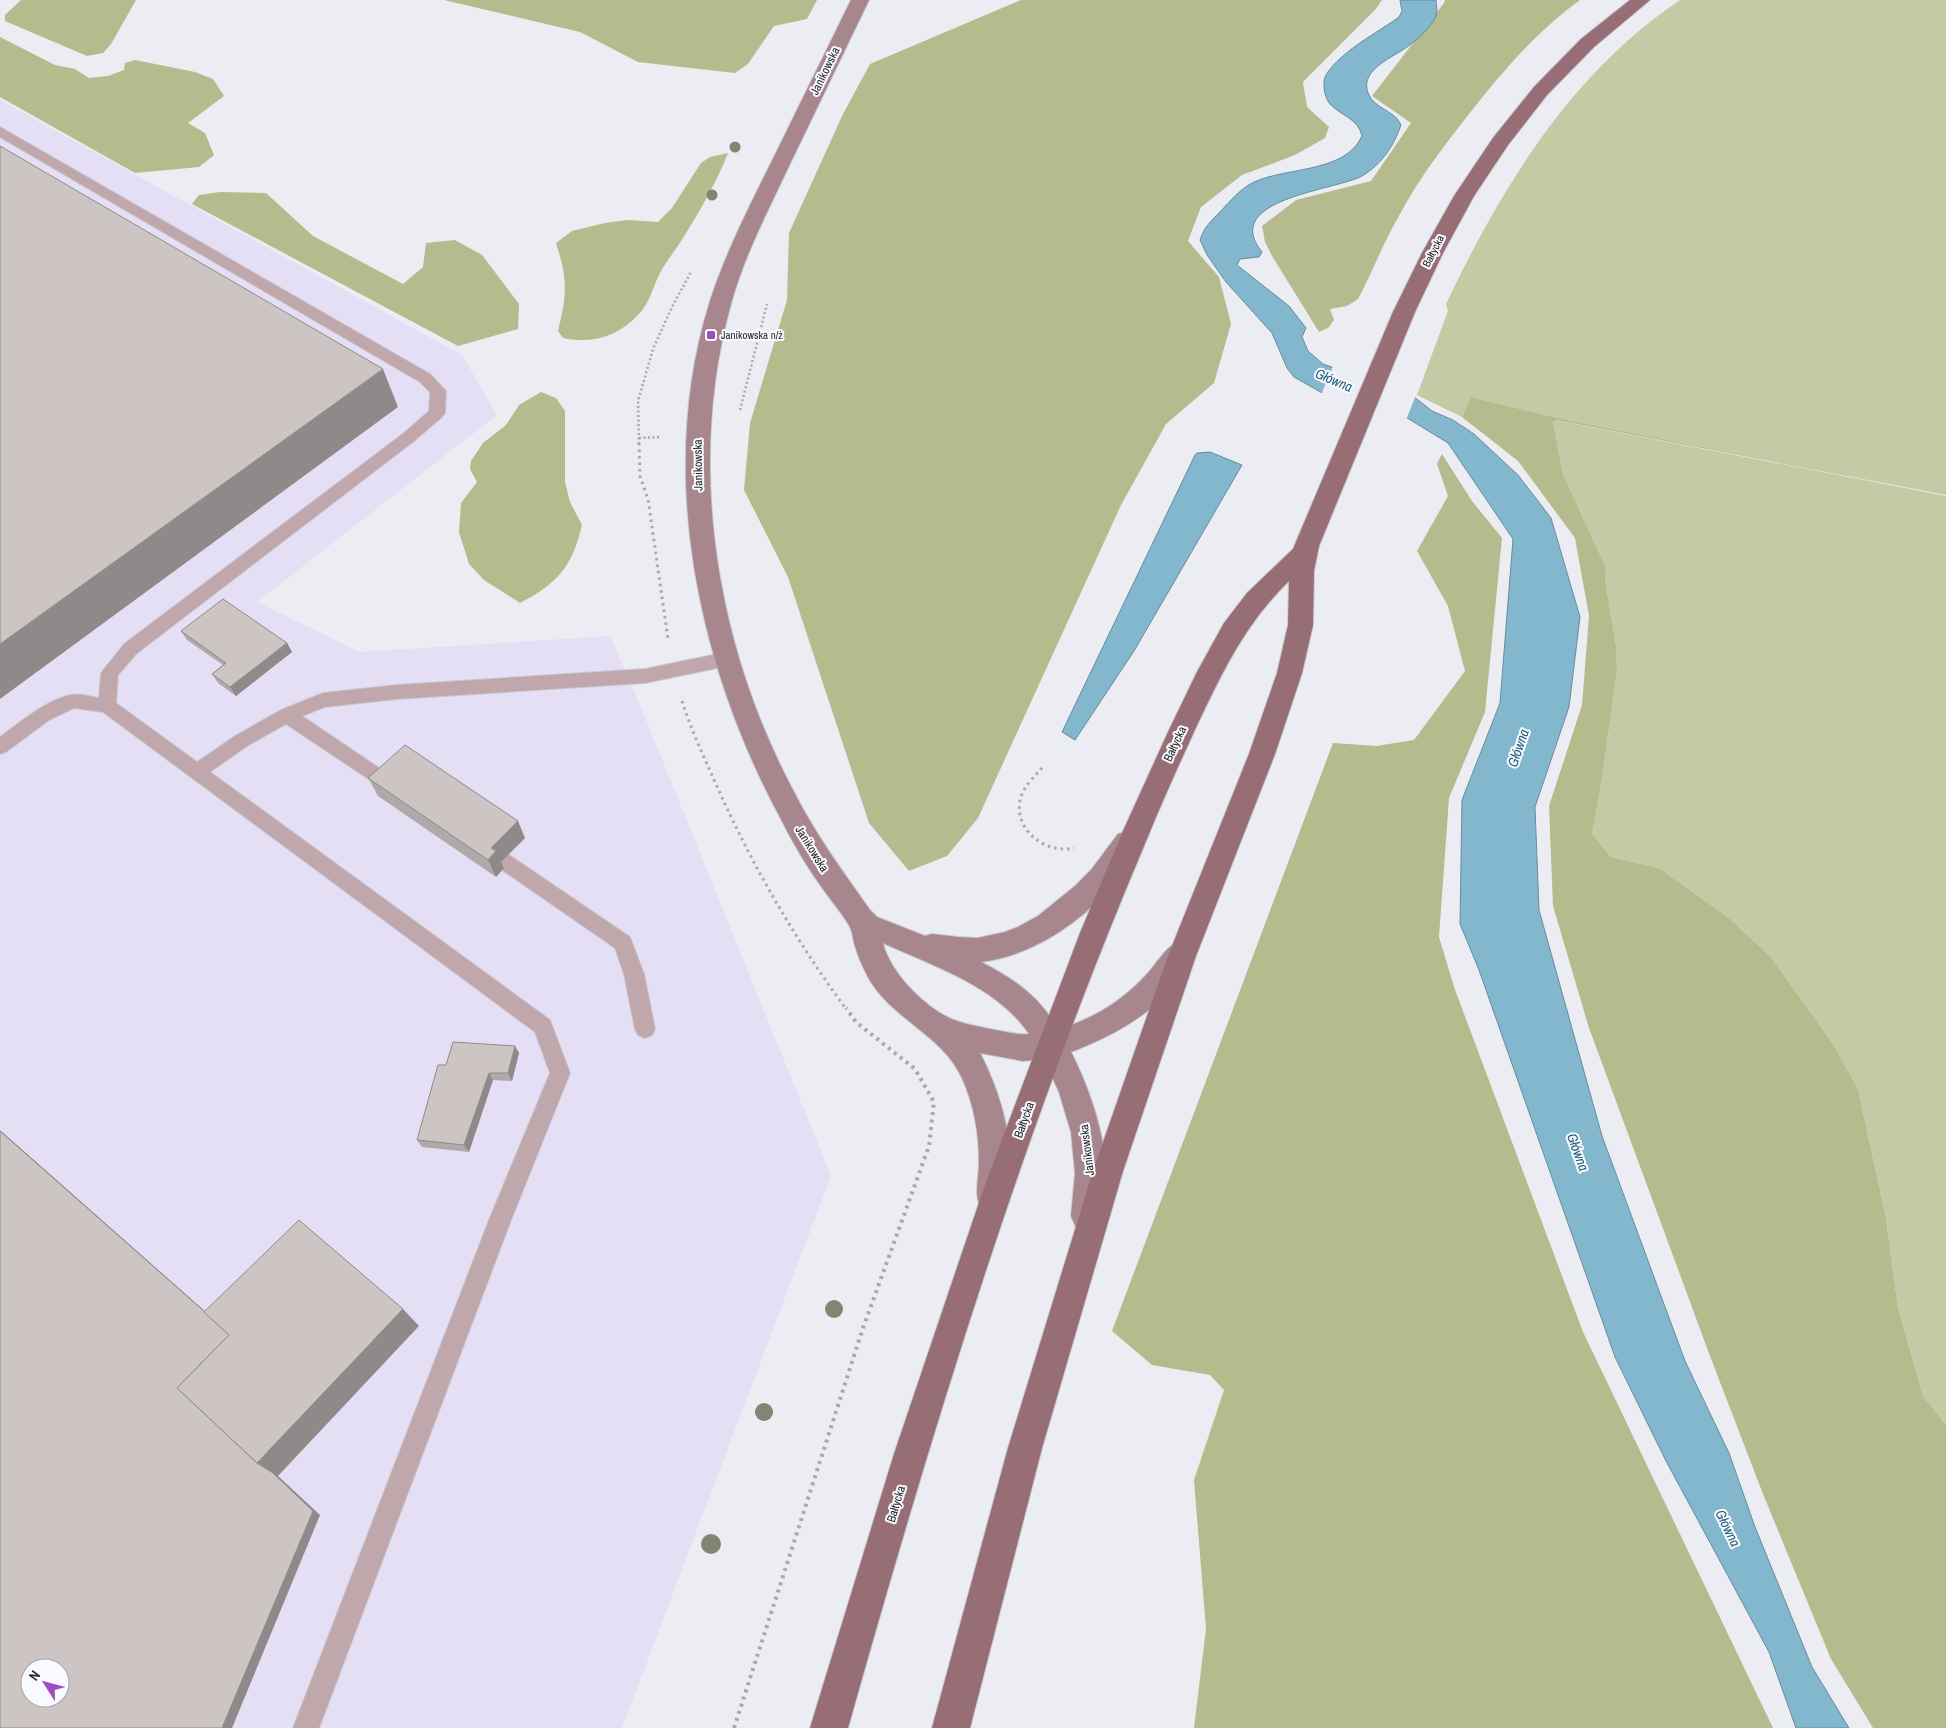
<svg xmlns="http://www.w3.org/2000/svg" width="1946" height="1728" viewBox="0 0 1946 1728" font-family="'Archivo Narrow',sans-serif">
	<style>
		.industrial { fill: #e5dff5; fill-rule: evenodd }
		.green { fill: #c5caa5 }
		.forest { fill: #b5bb8c }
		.water { fill: #83b7ce; stroke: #688c9d }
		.pier { fill: #ececf3 }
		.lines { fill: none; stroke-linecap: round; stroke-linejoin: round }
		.lane-casing { stroke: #c9c9cf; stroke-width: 2 }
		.secondary-casing { stroke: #c9c9cf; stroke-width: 2 }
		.primary-casing { stroke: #c9c9cf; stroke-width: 2 }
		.path-far2 { stroke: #a8a8ae; stroke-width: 2.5; stroke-dasharray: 2 2.5; stroke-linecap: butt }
		.path-far1 { stroke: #a8a8ae; stroke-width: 3; stroke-dasharray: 2.5 4; stroke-linecap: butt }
		.path { stroke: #a8a8ae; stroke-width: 4; stroke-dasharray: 3 4.5; stroke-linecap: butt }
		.lane { fill: #bfa7ac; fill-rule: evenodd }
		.secondary { fill: #a8868d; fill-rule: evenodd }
		.primary { fill: #976d76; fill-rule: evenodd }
		.tree { fill: #838573 }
		.wall { fill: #afa9a9 }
		.shaded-wall { fill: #8f8a89 }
		.building { fill: #ccc5c4; stroke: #8f8a89; fill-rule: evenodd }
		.poi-dot { fill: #9d4ebf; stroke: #f9faff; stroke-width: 2 }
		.labels { text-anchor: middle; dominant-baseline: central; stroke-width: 4; stroke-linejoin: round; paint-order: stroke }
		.far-street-label { font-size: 11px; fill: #28282a; stroke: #f9faff }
		.far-poi-label { font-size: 11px; fill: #28282a; stroke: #f9faff; text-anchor: start }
		.street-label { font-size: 12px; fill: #28282a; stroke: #f9faff }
		.water-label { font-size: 14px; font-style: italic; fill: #1f6078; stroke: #f9faff }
	</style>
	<rect width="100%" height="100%" fill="#ececf3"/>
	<path class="industrial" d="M0,100L462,355L497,415L257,602L360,652L610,636L638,700L831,1176L622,1728H0ZM30,1668H60V1698H30Z"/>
	<g class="green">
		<path d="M1680,0H1946V495L1562,419L1471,397L1462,417L1417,395L1448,311L1446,304C1501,188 1571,73 1680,0Z"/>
		<path d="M1555,420L1946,496V1425L1923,1396L1898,1308L1886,1218L1858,1089L1833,1044L1770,956L1729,918L1659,868L1611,857L1592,834L1602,779L1617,671L1616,645L1605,579L1606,568L1563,474L1553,422Z"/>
	</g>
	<g class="forest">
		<path d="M21,0H136L111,44L103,53L87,56L5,21V15Z"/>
		<path d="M444,0H817L807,19L774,26L748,64L735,73L638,62L580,32Z"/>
		<path d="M1021,0H1382L1375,10L1303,82L1307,107L1329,127L1325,138L1295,155L1242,175L1201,207L1188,241L1219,277L1231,324L1214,383L1166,424L1121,505L978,818L947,856L909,871L869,823L788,577L744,490L750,423L787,300L789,233L843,114L870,64Z"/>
		<path d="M1445,0H1580C1536,32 1502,72 1469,114C1444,146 1419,178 1400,214C1384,241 1373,271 1358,299L1347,306L1330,309L1334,320L1328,328L1319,332L1272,256L1265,242L1262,226L1296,200L1371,181L1411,123L1372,96L1444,3Z"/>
		<path d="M0,37L55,65L75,69L89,78L108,76L124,70L125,63L135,60L195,72L213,79L224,96L188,123L205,133L214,155L199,167L135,173L0,97Z"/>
		<path d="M728,153C716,183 700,211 683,238C676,250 666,261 660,273C653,286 650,303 639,314C618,337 592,344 563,338L558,331C567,294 568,280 556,243L572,231L605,223L627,220L658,222L672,208L701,163L710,157Z"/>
		<path d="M220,192L266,193L313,236L403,284L423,267L426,243L455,240L482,255L519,304L518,329L458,346L192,204L199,195Z"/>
		<path d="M541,392L556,398L565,411V482L570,502L582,525C572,567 558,583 520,603L484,580L469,564L459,532L461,503L477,482L470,469L471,461L483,443L506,425L519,405Z"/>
		<path d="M1471,397L1562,419L1946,495L1556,420L1553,422L1563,474L1606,568L1605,579L1616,645L1617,671L1602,779L1592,834L1611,857L1659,868L1729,918L1770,956L1833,1044L1858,1089L1886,1218L1898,1308L1923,1396L1946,1425V1728H1873L1831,1659L1763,1494L1710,1356L1589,1028L1553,906L1549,806L1582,705L1589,616L1575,538L1518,461L1462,417Z"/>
		<path d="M1442,454L1472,501L1502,538L1485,712L1449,798L1439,937L1454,987L1583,1332L1773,1728H1194L1206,1629L1194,1480L1224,1390L1210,1375L1152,1365L1112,1331L1333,743L1376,746L1414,740L1465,671L1448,606L1417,551L1448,496L1437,464Z"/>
	</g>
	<g class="water">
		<path d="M1400,0H1436C1436,5 1438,11 1436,16C1431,28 1415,42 1404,49C1389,59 1360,71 1368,93C1374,109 1395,110 1401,125C1394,146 1381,165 1362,176C1337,190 1219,199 1262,252L1259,257L1240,259L1237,265L1289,306L1306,328L1302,337L1308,351L1323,364L1413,396L1432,411L1453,420L1474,434L1518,475L1551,518L1580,617L1569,707L1535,807L1539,910L1602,1136L1685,1361L1729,1453L1755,1527L1812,1667L1849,1728H1796L1769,1652L1666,1461L1615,1357L1479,970L1460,924L1462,800L1500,703L1513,539L1448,443L1404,416L1324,394L1294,377L1287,368L1272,333L1226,282L1207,255L1200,240C1204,227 1211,221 1220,212C1230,201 1240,189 1254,182C1287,167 1345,173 1362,136C1358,118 1341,116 1330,104C1324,97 1322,82 1326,75C1341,51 1377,33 1399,17L1402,11Z"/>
		<path d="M1210,452L1242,465L1134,651L1075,740L1062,732L1195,455L1197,453Z"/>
	</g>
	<path class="pier" d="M1333,366L1416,395L1406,420L1321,395Z"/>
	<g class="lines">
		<g class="lane-casing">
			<g id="lane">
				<path d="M0,127L430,374L446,391L445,413L442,417L414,441L136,654L118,675L116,703L197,762L235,736L281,710L323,693L397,685L645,669L727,652L733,654L736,659L733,664L727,666L645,683L397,699L325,707L302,716L400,782L403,787L400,792L394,794L388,792L286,724L247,746L210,772L550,1020L570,1073L511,1220L319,1728H293L489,1220L550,1073L535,1032L103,712L74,708L49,720L6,752L0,754V737C19,723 48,699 71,695C80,693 91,697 99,698L101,673L124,644L404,433L429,411L430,392L420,382L0,137Z"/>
				<path d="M483,839L490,842L630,937L644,974L655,1029L652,1035L645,1038L638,1035L635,1029L624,974L615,948L476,852L474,847L476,842Z"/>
			</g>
		</g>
		<g class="secondary-casing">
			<path id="secondary" d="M851,0H869C842,56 815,112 788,168C767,213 744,256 731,304C686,466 716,647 795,794C816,835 843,872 870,910L877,917L925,936L932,934L958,937L978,938L1005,932L1018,927L1038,916L1075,886L1091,870L1118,834L1128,831L1138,834L1142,842C1112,901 1046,954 981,962C1014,979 1039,996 1058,1029C1092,1020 1124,1000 1147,974C1154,967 1165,949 1173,945C1180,941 1184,943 1191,945L1195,954C1171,1004 1121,1033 1071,1052C1095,1099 1120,1175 1098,1227L1087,1231L1076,1227L1071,1216L1075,1173L1071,1132L1059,1092L1044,1059L1023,1061L980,1053C1002,1095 1022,1161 1002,1207L991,1212L980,1207C974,1193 979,1178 979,1162C979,1134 974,1104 962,1078C942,1034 892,1020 868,977C863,967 858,957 855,946C853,940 853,933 850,927C843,914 832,902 823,889C808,868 794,845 782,821C698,666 656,473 710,301C726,252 749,207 772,161C798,107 825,54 851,0ZM883,943C933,966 997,986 1029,1034C1018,1035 1007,1032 995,1030C982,1027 967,1025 954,1020C926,1009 890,973 883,943Z"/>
		</g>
		<g class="primary-casing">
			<path id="primary" d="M1630,0H1650L1594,47L1547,95L1508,145L1474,196L1443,253L1415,312L1319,546L1314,571L1313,625L1302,673L1275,754L1196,956L1123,1171L1042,1448L970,1728H932L1008,1448L1093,1171L1168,956L1249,754L1277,673L1288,625L1289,581C1246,623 1225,667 1199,721C1180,762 1161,804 1144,846C1023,1131 932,1430 848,1728H810L894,1454L986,1182L1080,933L1123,831L1169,730L1197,672L1224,623L1247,593L1293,549L1393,312L1422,253L1454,196L1493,138L1534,87L1581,39Z"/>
		</g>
		<g class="path-far2">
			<path d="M740,410L767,304"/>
			<path d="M639,438L661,437"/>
			<path d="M639,444L638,401L653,349L672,307L691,272"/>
		</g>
		<g class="path-far1">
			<path d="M639,443L640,476L648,499L668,639"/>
			<path d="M682,701C690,726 701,751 712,775C749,860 792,935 846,1009"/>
			<path d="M1042,768C1034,777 1023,787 1020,800C1014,831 1046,854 1074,848"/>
		</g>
		<path class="path" d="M734,1728L863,1328L929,1146L934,1102L915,1069L856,1022L846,1008"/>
		<use href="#lane" class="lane"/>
		<use href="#secondary" class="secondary"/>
		<use href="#primary" class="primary"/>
	</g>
	<g class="tree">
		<circle cx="735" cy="147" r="5.5"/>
		<circle cx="712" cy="195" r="5.5"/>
		<circle cx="834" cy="1309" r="9"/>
		<circle cx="764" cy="1412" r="9"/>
		<circle cx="711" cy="1544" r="10"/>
	</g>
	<g class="wall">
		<path d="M181,631L287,643L292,652L236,696L218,683L212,674L223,665L187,640Z"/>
		<path d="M368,778L525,838L501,862L504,868L496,877L378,796Z"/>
		<path d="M515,1046L519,1053L512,1081L493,1080L469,1152L422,1147L417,1140L446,1065Z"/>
	</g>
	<g class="shaded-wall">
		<path d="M383,369L398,407L0,699V644Z"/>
		<path d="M287,643L292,652L236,696L230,687Z"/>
		<path d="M518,821L525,838L501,862L504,868L496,877L488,860L491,848Z"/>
		<path d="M515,1046L519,1053L512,1081L508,1073Z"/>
		<path d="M489,1073L493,1080L469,1152L464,1145Z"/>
		<path d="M0,1130L250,1351L403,1309L419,1326L278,1476L320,1515L232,1728H222L257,1463Z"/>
	</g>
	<g class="building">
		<path d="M0,146L383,369L0,644Z"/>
		<path d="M223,599L287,643L230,687L212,674L226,663L181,631Z"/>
		<path d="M405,745L518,821L491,848L496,851L488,860L368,778Z"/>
		<path d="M453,1042L515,1046L508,1073H489L464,1145L417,1140L438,1065H446Z"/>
		<path d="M0,1131L205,1312L229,1335L177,1388L257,1463L273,1473L313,1511L222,1728H0ZM30,1668H60V1698H30Z"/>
		<path d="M299,1220L403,1309L257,1463L177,1388L229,1335L204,1312Z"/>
	</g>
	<rect class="poi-dot" x="706" y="330" width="10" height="10" rx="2.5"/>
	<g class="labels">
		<g class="far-street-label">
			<text transform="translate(1433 251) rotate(-63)">Bałtycka</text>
		</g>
		<g class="far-poi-label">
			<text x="721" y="335">Janikowska n/ż</text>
		</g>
		<g class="street-label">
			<text transform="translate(825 71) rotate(-64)">Janikowska</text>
			<text transform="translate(698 465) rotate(-91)">Janikowska</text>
			<text transform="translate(1175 744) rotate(-65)">Bałtycka</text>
			<text transform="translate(812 849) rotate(58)">Janikowska</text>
			<text transform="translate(1024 1120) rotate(-70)">Bałtycka</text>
			<text transform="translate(1087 1150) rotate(-97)">Janikowska</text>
			<text transform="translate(896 1504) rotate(-73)">Bałtycka</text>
		</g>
		<g class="water-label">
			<text transform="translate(1334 380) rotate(23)">Główna</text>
			<text transform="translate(1518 748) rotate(-71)">Główna</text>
			<text transform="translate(1578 1152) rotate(70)">Główna</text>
			<text transform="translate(1728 1528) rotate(64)">Główna</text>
		</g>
	</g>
	<g transform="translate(45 1683) rotate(306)"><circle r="24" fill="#f9faff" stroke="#a5a6aa"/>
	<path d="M0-4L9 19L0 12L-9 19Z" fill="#9d4ebf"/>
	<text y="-8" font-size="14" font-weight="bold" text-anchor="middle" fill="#28282a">N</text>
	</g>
</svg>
